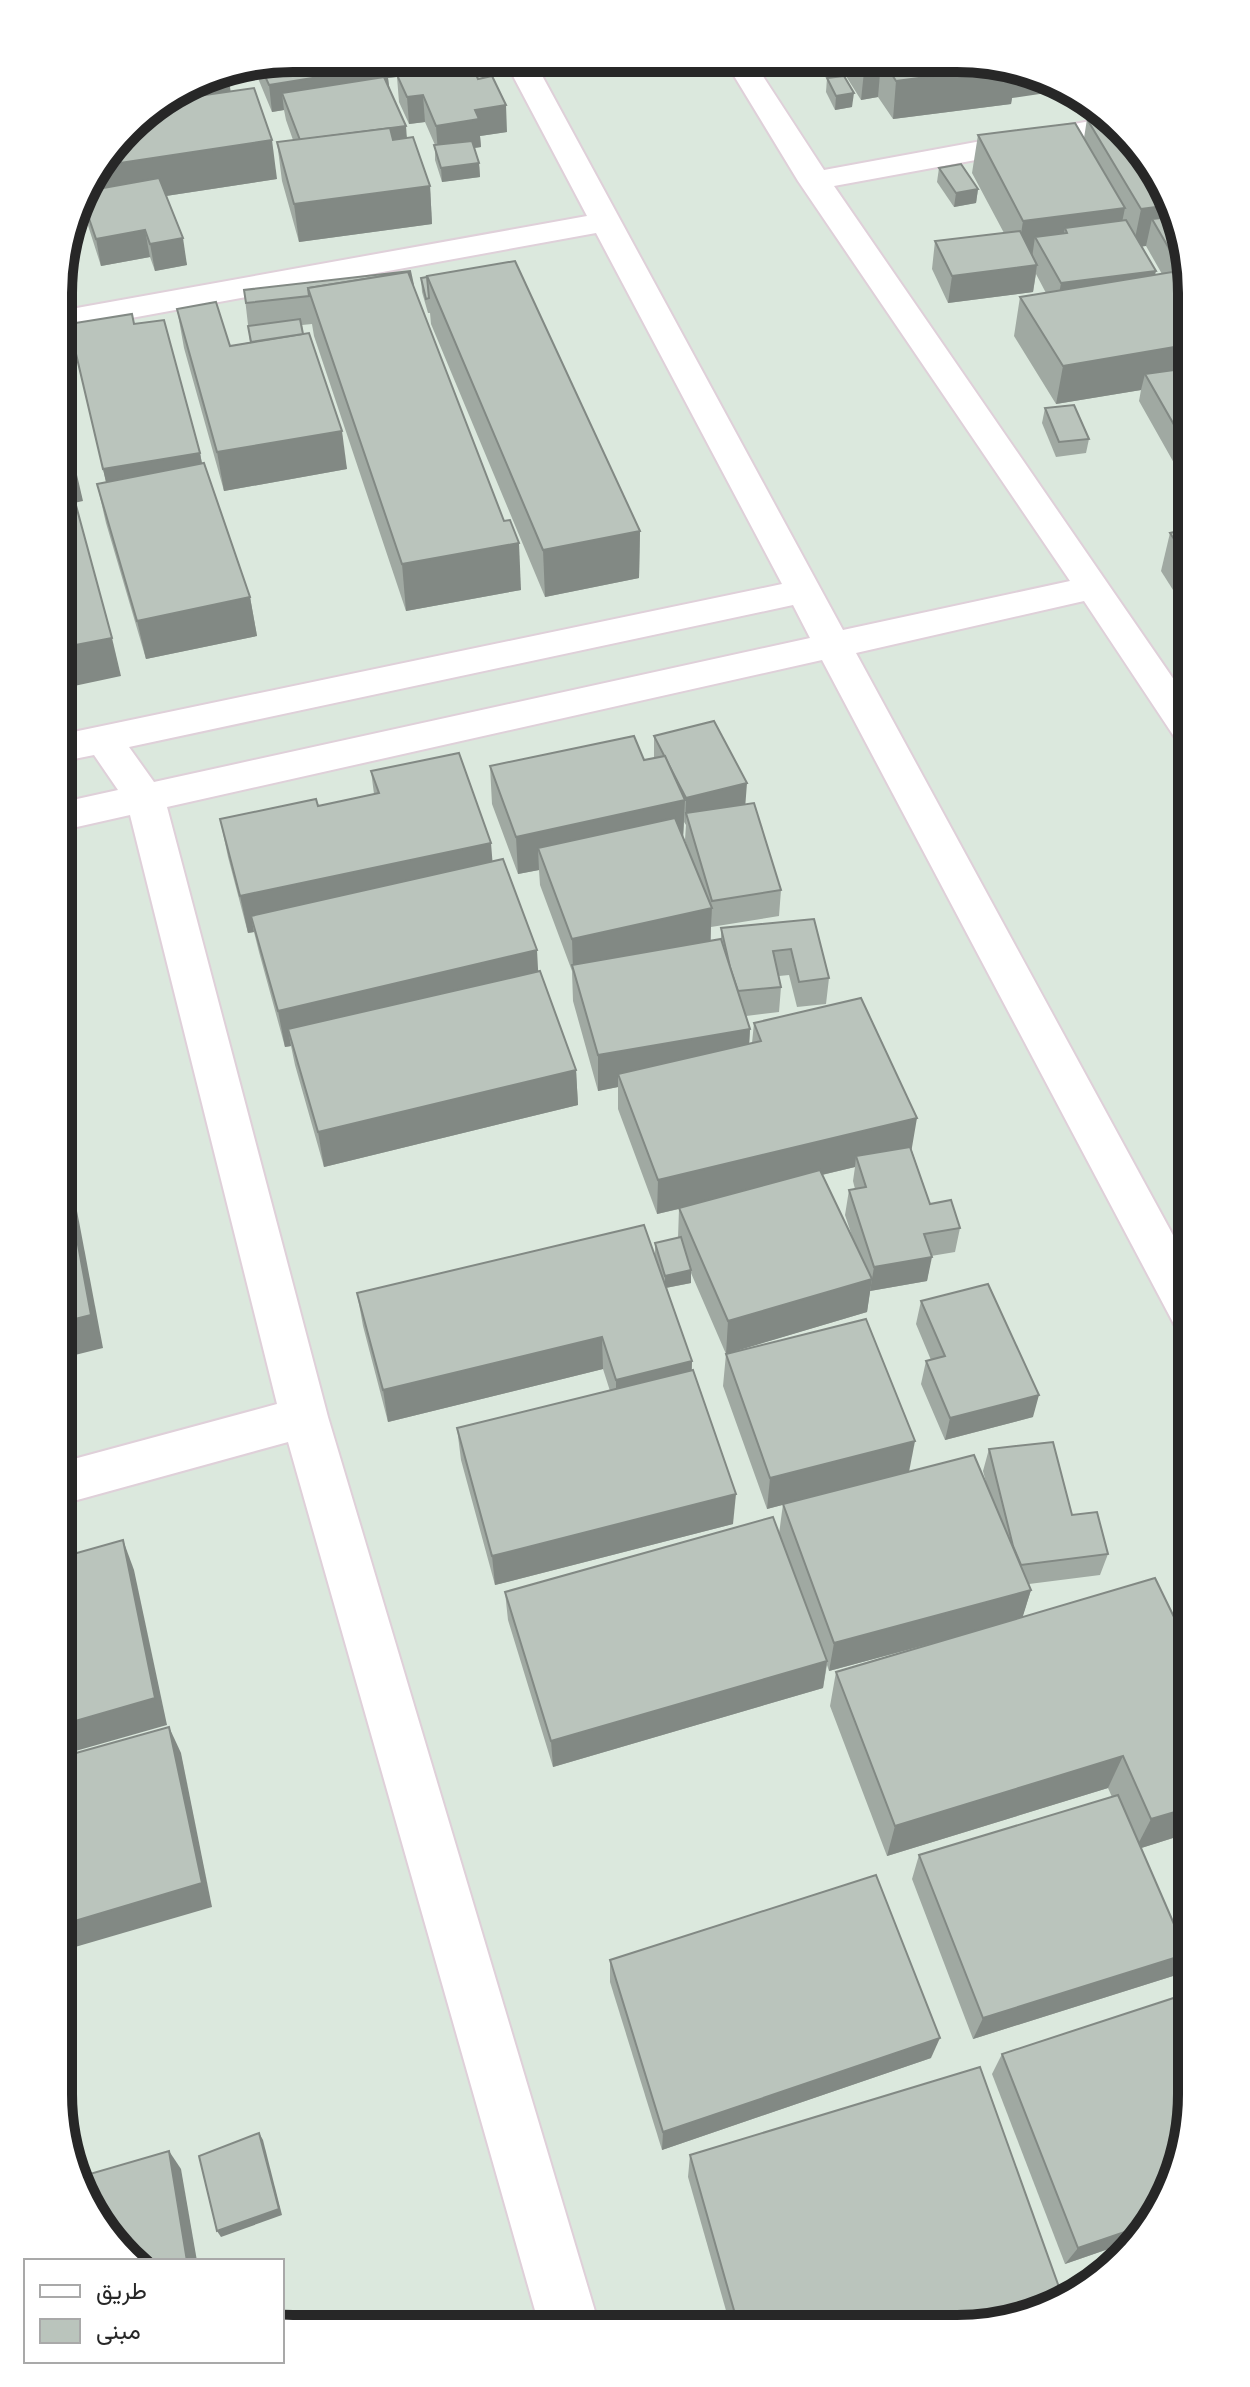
<svg xmlns="http://www.w3.org/2000/svg" width="1250" height="2387" viewBox="0 0 1250 2387" font-family="'Fira Sans',Vazirmatn,sans-serif">
	<style>
		.lines { fill: none; stroke-linecap: round; stroke-linejoin: round }
		.minor-casing { stroke: #dfd0d9; stroke-width: 4 }
		.minor { fill: #fff; fill-rule: evenodd }
		.wall { fill: #a0a9a2; fill-rule: evenodd }
		.shaded-wall { fill: #828984 }
		.building { fill: #bac4bc; stroke: #828984; stroke-width: 2 }
		.rim { fill: none; stroke: #272727; stroke-width: 10 }
	</style>
	<rect width="100%" height="100%" fill="#dbe8dd"/>
	<g class="lines">
		<g class="minor-casing">
			<path id="minor" d="M504,59H533L843,630L1070,581L798,181L725,61H753L824,170L1112,117L1123,133L834,186L1192,706V748L1179,744L1084,601L856,653L1192,1270V1333L1176,1328L822,660L167,807L328,1417L600,2328H540L288,1442L59,1505V1463L277,1404L130,815L59,831V803L118,790L94,755L59,762V735L782,584L596,233L60,331V311L587,216ZM793,605L810,638L154,782L129,747Z"/>
		</g>
		<use href="#minor" class="minor"/>
	</g>
	<g class="wall">
		<path d="M293,58L445,67L478,79L507,132L480,136L481,147L474,148L479,163L480,177L442,182L435,160V145L425,122L409,124L399,102L397,77L388,78L389,89L407,138L430,186L432,224L299,242L282,181L277,142L293,140L286,120L284,110L272,112L253,66Z"/>
		<path d="M840,61L1002,62L1012,98L1011,104L893,119L878,97L861,100L839,65Z"/>
		<path d="M827,78L852,107L835,110L826,92Z"/>
		<path d="M230,91L277,179L166,196L187,265L155,271L150,257L101,266L84,213L74,215L82,189L96,190L93,175L138,117Z"/>
		<path d="M1087,119L1180,218L1191,289H1184L1190,298L1192,290V477L1183,479L1139,401L1141,390L1056,404L1014,336L1020,297L1046,293L1036,274L1033,292L948,303L932,269L935,241L1004,233L972,173L978,135L1084,138ZM1141,246H1146L1162,274L1155,275Z"/>
		<path d="M939,168L978,189L976,203L954,207L937,182Z"/>
		<path d="M427,277L640,531L639,578L545,597L431,324L430,313H428L422,292L421,278Z"/>
		<path d="M413,285L521,590L406,611L314,336L312,324L302,325L303,334L347,469L224,491L184,348L177,309L230,346L250,342L244,290Z"/>
		<path d="M69,324H134L200,453L202,463L250,597L257,636L146,659L106,523L97,484L106,482Z"/>
		<path d="M1045,408L1089,439L1086,453L1056,457L1042,423Z"/>
		<path d="M1192,528V620L1161,571L1170,533Z"/>
		<path d="M654,736L745,804L781,890L779,916L711,927V941L721,940V928L814,919L829,978L826,1004L797,1007L789,975L779,976L781,987L779,1012L746,1016L750,1029L749,1044L752,1043L754,1023L912,1151L930,1204L960,1228L955,1252L931,1256L927,1281L870,1291L867,1312L731,1352L909,1472L986,1482L983,1471L989,1449L1072,1515L1108,1554L1100,1575L1029,1584L1031,1590L1022,1618L1192,1654V1832L1141,1848L1173,1976L973,2039L912,1879L919,1855L1112,1797L1108,1788L887,1856L830,1706L836,1672L970,1633L829,1671L827,1665L823,1688L553,1767L508,1620L505,1592L779,1534L783,1504L834,1491L767,1509L723,1386L726,1354L691,1273V1283L666,1288L692,1361V1370L733,1524L495,1585L461,1460L457,1428L610,1391L603,1369L388,1422L363,1326L357,1293L655,1255V1243L678,1238L679,1209L657,1214L618,1109V1087L598,1091L573,1001L572,971L540,885L539,870L518,874L492,804L490,766L644,760L654,758ZM684,822L686,825L685,840L690,854L683,838ZM855,1167L853,1181L855,1189L849,1190L845,1215L854,1242L822,1175Z"/>
		<path d="M371,771L492,862L538,971L576,1070L578,1105L324,1167L295,1065L291,1046L285,1047L259,952L254,932L248,933L228,857L220,819L318,806L374,794Z"/>
		<path d="M921,1301L1033,1417L945,1440L921,1384L926,1361L931,1360L916,1324Z"/>
		<path d="M610,1960L931,2058L662,2150L610,1982Z"/>
		<path d="M1002,2054L1174,2183L1143,2237L1065,2264L992,2074Z"/>
		<path d="M690,2155L957,2329L731,2328L688,2177Z"/>
	</g>
	<g class="shaded-wall">
		<path d="M381,59H445V71L388,78L390,93H282L284,110L272,112L269,85Z"/>
		<path d="M865,62H881L878,97L861,100Z"/>
		<path d="M1010,66L1060,91L1012,98L1011,104L893,119L896,81Z"/>
		<path d="M229,79L234,118L138,117L186,87Z"/>
		<path d="M854,93L852,107L835,110L836,96Z"/>
		<path d="M423,95L425,122L409,124L407,97Z"/>
		<path d="M506,105L507,132L480,136L481,147L438,153L436,126L475,110Z"/>
		<path d="M406,126L408,153L302,143Z"/>
		<path d="M272,140L277,179L100,206L94,174L100,166Z"/>
		<path d="M479,163L480,177L442,182L441,168Z"/>
		<path d="M430,186L432,224L299,242L294,204Z"/>
		<path d="M978,189L976,203L954,207L956,193Z"/>
		<path d="M81,199L84,213L74,215L79,200Z"/>
		<path d="M1171,205L1180,218L1152,219L1146,246L1133,248L1141,209Z"/>
		<path d="M1125,208L1117,247L1067,233L1065,228L1060,254L1035,237L1032,258L1017,259L1023,221Z"/>
		<path d="M145,230L150,257L101,266L96,239Z"/>
		<path d="M183,238L187,265L155,271L150,244Z"/>
		<path d="M1187,262L1191,289L1172,291L1178,264Z"/>
		<path d="M1037,265L1033,292L948,303L952,276Z"/>
		<path d="M1156,271L1150,298L1056,311L1061,283Z"/>
		<path d="M1192,344V381L1174,366L1169,385L1145,374L1141,390L1056,404L1063,366Z"/>
		<path d="M342,431L347,469L224,491L217,452Z"/>
		<path d="M1189,451H1192V477L1183,479Z"/>
		<path d="M200,453L207,492L112,508L103,469Z"/>
		<path d="M74,462L83,501L60,506V465Z"/>
		<path d="M640,531L639,578L545,597L543,550Z"/>
		<path d="M519,543L521,590L406,611L402,564Z"/>
		<path d="M250,597L257,636L146,659L137,621Z"/>
		<path d="M112,638L121,676L60,689V648Z"/>
		<path d="M747,783L745,809L686,813L685,825L686,798Z"/>
		<path d="M685,800L683,838L538,848L539,870L518,874L516,837Z"/>
		<path d="M491,843L494,880L251,916L254,932L248,933L240,896Z"/>
		<path d="M712,908L710,944L573,971L572,939Z"/>
		<path d="M537,950L539,987L288,1029L291,1046L285,1047L278,1011Z"/>
		<path d="M750,1029L748,1064L618,1074V1087L598,1091V1055Z"/>
		<path d="M576,1070L578,1105L324,1167L318,1132Z"/>
		<path d="M59,1116L103,1348L59,1359Z"/>
		<path d="M917,1118L911,1153L856,1156L855,1167L657,1214L658,1180Z"/>
		<path d="M932,1257L927,1281L870,1291L874,1267Z"/>
		<path d="M691,1270V1283L665,1288V1276Z"/>
		<path d="M872,1279L867,1312L726,1354L728,1321Z"/>
		<path d="M602,1337L603,1369L388,1422L383,1390Z"/>
		<path d="M692,1361L690,1393L616,1412V1380Z"/>
		<path d="M1039,1395L1033,1417L945,1440L950,1418Z"/>
		<path d="M915,1441L909,1472L767,1509L770,1478Z"/>
		<path d="M736,1494L733,1524L495,1585L492,1556Z"/>
		<path d="M123,1540L134,1570L167,1725L58,1756V1726Z"/>
		<path d="M1031,1590L1022,1619L829,1671L834,1643Z"/>
		<path d="M827,1661L823,1688L553,1767L551,1741Z"/>
		<path d="M169,1727L181,1753L212,1907L58,1952V1926Z"/>
		<path d="M1123,1756L1108,1788L887,1856L895,1826Z"/>
		<path d="M1192,1807V1832L1135,1850L1151,1819Z"/>
		<path d="M1187,1954L1173,1976L973,2039L983,2018Z"/>
		<path d="M940,2038L931,2058L662,2150L663,2132Z"/>
		<path d="M259,2133L263,2140L282,2215L221,2237L217,2231Z"/>
		<path d="M169,2151L181,2169L197,2261H187Z"/>
		<path d="M1151,2223L1143,2237L1065,2264L1078,2248Z"/>
		<path d="M1052,2307L1032,2317L1010,2320Z"/>
	</g>
	<g class="building">
		<path d="M293,58L384,59L387,66L269,85L260,65Z"/>
		<path d="M884,62H1002L1010,66L896,81Z"/>
		<path d="M471,63L478,79L492,76L506,105L475,110L479,119L436,126L423,95L407,97L397,75Z"/>
		<path d="M225,71L229,79L186,87L204,76Z"/>
		<path d="M844,76L854,93L836,96L827,78Z"/>
		<path d="M384,77L406,126L300,140L282,93Z"/>
		<path d="M254,88L272,140L100,166L138,117L163,101Z"/>
		<path d="M1112,116L1171,205L1141,209L1087,119Z"/>
		<path d="M1075,123L1125,208L1023,221L978,135Z"/>
		<path d="M390,128L393,140L413,137L430,186L294,204L277,142Z"/>
		<path d="M472,141L479,163L441,168L434,145Z"/>
		<path d="M961,164L978,189L956,193L939,168Z"/>
		<path d="M159,178L183,238L150,244L145,230L96,239L81,195V192Z"/>
		<path d="M90,180L94,190L81,192L82,189Z"/>
		<path d="M1178,216L1180,218L1187,262L1178,264L1152,219Z"/>
		<path d="M1126,220L1156,271L1061,283L1035,237L1067,233L1065,228Z"/>
		<path d="M1020,231L1037,265L952,276L935,241Z"/>
		<path d="M515,261L640,531L543,550L427,276Z"/>
		<path d="M410,271L413,285L408,272L308,288L309,296L246,303L244,290Z"/>
		<path d="M408,272L504,521L510,520L519,543L402,564L308,288Z"/>
		<path d="M1172,272L1192,301V344L1063,366L1020,297Z"/>
		<path d="M427,277L429,298L426,299L421,278Z"/>
		<path d="M216,302L230,346L309,333L342,431L217,452L177,309Z"/>
		<path d="M132,314L134,324L164,320L200,453L103,469L69,324Z"/>
		<path d="M300,319L303,334L251,342L248,326Z"/>
		<path d="M1192,363V393L1174,366Z"/>
		<path d="M1174,370L1192,400V451H1189L1145,374Z"/>
		<path d="M1074,405L1089,439L1059,442L1045,408Z"/>
		<path d="M60,413L74,462L60,465Z"/>
		<path d="M204,463L250,597L137,621L97,484Z"/>
		<path d="M71,487L112,638L60,648V489Z"/>
		<path d="M1192,528V566L1170,533Z"/>
		<path d="M714,721L747,783L686,798L654,736Z"/>
		<path d="M634,736L644,760L665,756L685,800L516,837L490,766Z"/>
		<path d="M459,753L491,843L240,896L220,819L316,799L318,806L379,793L371,771Z"/>
		<path d="M754,803L781,890L712,901L686,813Z"/>
		<path d="M675,818L712,908L572,939L538,848Z"/>
		<path d="M503,859L537,950L278,1011L251,916Z"/>
		<path d="M814,919L829,978L799,982L791,949L773,951L781,987L738,991L730,967L721,928Z"/>
		<path d="M721,939L750,1029L598,1055L572,965Z"/>
		<path d="M540,971L576,1070L318,1132L288,1029Z"/>
		<path d="M861,998L917,1118L658,1180L618,1074L761,1041L754,1023Z"/>
		<path d="M59,1142L91,1315L59,1323Z"/>
		<path d="M910,1147L930,1204L951,1200L960,1228L924,1234L932,1257L874,1267L849,1190L866,1187L856,1156Z"/>
		<path d="M820,1170L872,1279L728,1321L679,1208Z"/>
		<path d="M644,1225L692,1361L616,1380L602,1337L383,1390L357,1293Z"/>
		<path d="M681,1237L691,1270L665,1276L655,1243Z"/>
		<path d="M988,1284L1039,1395L950,1418L926,1361L945,1356L921,1301Z"/>
		<path d="M866,1319L915,1441L770,1478L726,1354Z"/>
		<path d="M693,1370L736,1494L492,1556L457,1428Z"/>
		<path d="M1053,1442L1072,1515L1097,1512L1108,1554L1021,1565L1013,1546L989,1449Z"/>
		<path d="M974,1455L1031,1590L834,1643L783,1504Z"/>
		<path d="M773,1517L827,1661L551,1741L505,1592Z"/>
		<path d="M123,1540L155,1698L58,1726L59,1558Z"/>
		<path d="M1155,1578L1192,1654V1807L1151,1819L1123,1756L895,1826L836,1672Z"/>
		<path d="M169,1727L202,1883L58,1926V1758Z"/>
		<path d="M1118,1795L1187,1954L983,2018L919,1855Z"/>
		<path d="M876,1875L940,2038L663,2132L610,1960Z"/>
		<path d="M1192,1992L1191,2110L1174,2183L1151,2223L1078,2248L1002,2054Z"/>
		<path d="M980,2067L1064,2301L1052,2307L1010,2320L957,2329L739,2328L690,2155Z"/>
		<path d="M259,2133L279,2209L217,2231L199,2156Z"/>
		<path d="M169,2151L187,2261H132L76,2178Z"/>
	</g>
	<path d="M0 0H1250V2387H0ZM293 72H957A221 221 0 0 1 1178 293V2094A221 221 0 0 1 957 2315H293A221 221 0 0 1 72 2094V293A221 221 0 0 1 293 72Z" fill="#fff" fill-rule="evenodd"/>
	<path class="rim" d="M293 72H957A221 221 0 0 1 1178 293V2094A221 221 0 0 1 957 2315H293A221 221 0 0 1 72 2094V293A221 221 0 0 1 293 72Z"/>
	<rect x="24" y="2259" width="260" height="104" fill="#ffffff" stroke="#a9a9a9" stroke-width="2"/>
	<rect x="40" y="2285" width="40" height="12" fill="#ffffff" stroke="#a9a9a9" stroke-width="2"/>
	<text x="96" y="2299" font-size="24" fill="#272727">طريق</text>
	<rect x="40" y="2319" width="40" height="24" fill="#bac4bc" stroke="#a9a9a9" stroke-width="2"/>
	<text x="96" y="2339" font-size="24" fill="#272727">مبنى</text>
</svg>
